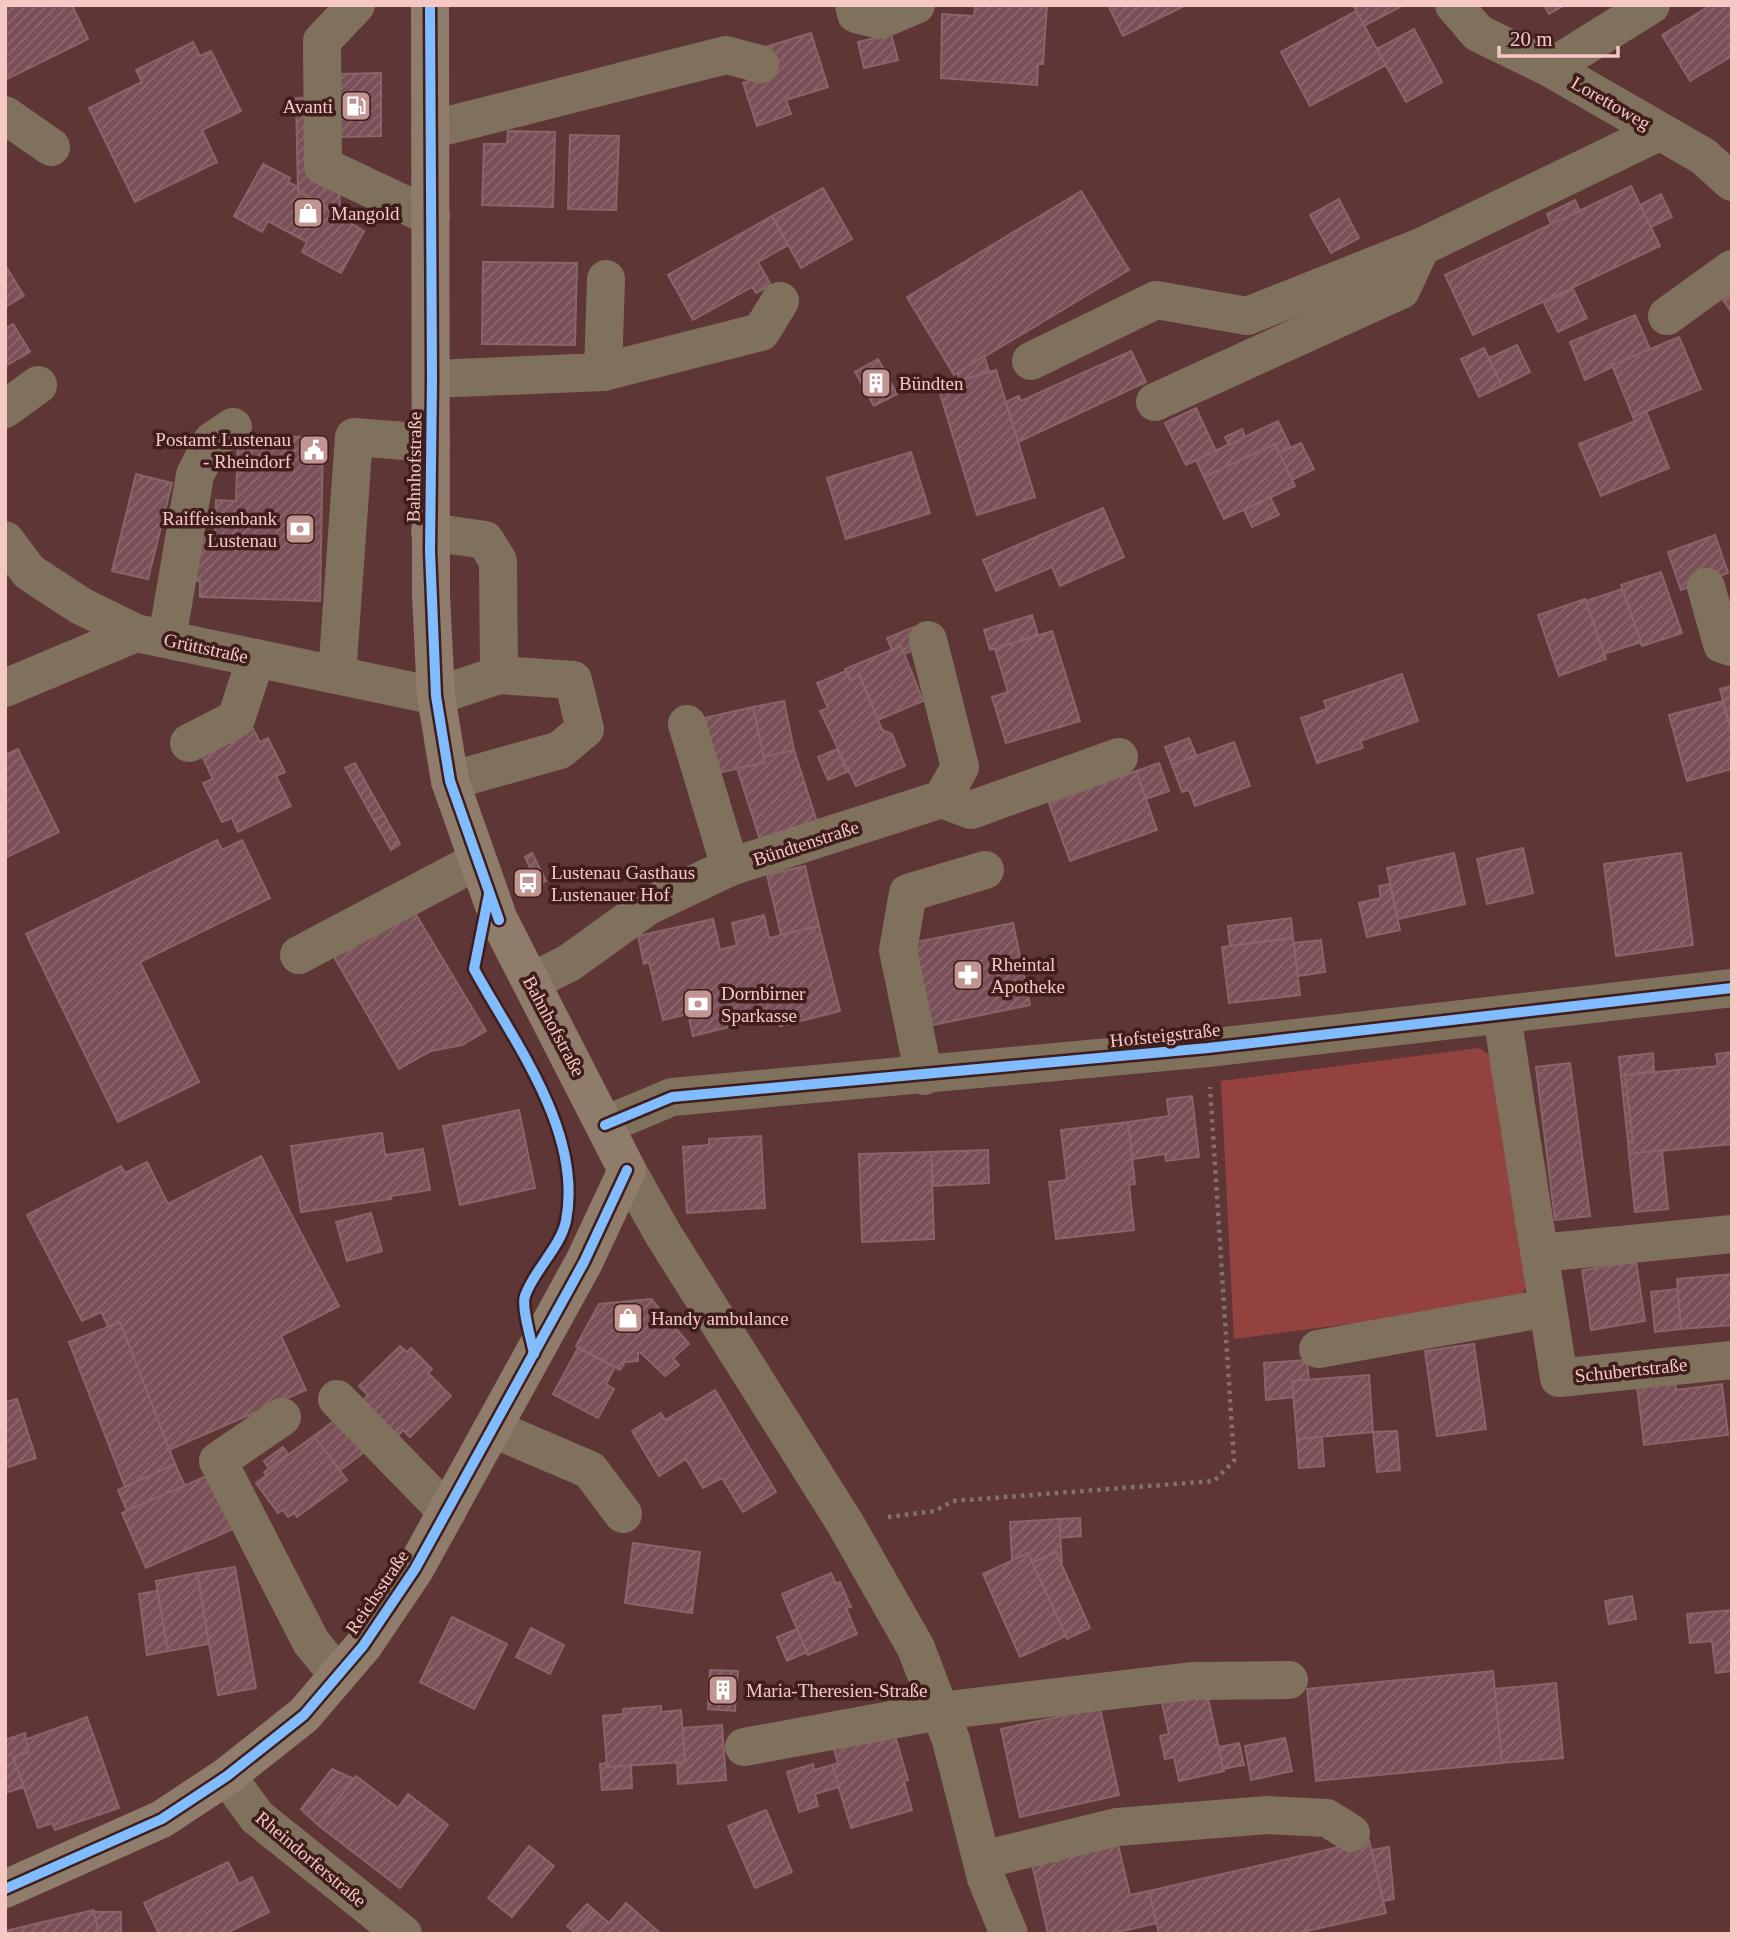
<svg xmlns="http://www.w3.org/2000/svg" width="1737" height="1939" viewBox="0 0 1737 1939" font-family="Georgia,serif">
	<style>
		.grass { fill: #944240 }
		.building { fill: url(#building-hatch); stroke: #886569; stroke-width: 2 }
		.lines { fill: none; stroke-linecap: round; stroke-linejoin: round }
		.path { stroke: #847266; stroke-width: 4.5; stroke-dasharray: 3.5 5; stroke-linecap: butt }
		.minor { stroke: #80715d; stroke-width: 38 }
		.major { stroke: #907c6a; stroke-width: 38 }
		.cycleway-casing { stroke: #3f1d1b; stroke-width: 15 }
		.cycleway { stroke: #80bcff; stroke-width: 10 }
		.labels { text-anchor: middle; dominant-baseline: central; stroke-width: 7; stroke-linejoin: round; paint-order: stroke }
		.street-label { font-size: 19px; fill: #f6c8c4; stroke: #3f1d1b }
		.poi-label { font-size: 19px; fill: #f6c8c4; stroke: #3f1d1b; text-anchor: start }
	</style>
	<defs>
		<pattern id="building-hatch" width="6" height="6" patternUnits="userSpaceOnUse" patternTransform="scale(1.75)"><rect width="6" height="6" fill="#795058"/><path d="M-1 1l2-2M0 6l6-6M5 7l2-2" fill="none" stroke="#8d686e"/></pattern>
	</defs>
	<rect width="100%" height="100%" fill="#5f3636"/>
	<path class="grass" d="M1479,1048L1490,1055L1526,1288L1516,1302L1234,1339L1221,1081Z"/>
	<g class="building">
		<path d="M5,5H72L88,39L5,80Z"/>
		<path d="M975,5H1047L1043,64H1038L1037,85L941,78L942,14L974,16Z"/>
		<path d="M1108,5H1186L1123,36Z"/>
		<path d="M1353,5H1399L1400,7L1364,26Z"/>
		<path d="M1544,5H1565L1549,14Z"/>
		<path d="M1711,5H1732V56L1690,81L1662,35Z"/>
		<path d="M1356,11L1386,65L1310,106L1281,52Z"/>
		<path d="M1414,29L1442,82L1406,102L1377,49Z"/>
		<path d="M811,33L828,87L786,100L791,114L757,126L743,83L764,76L756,50Z"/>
		<path d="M891,34L898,60L864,68L858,42Z"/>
		<path d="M193,42L200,56L211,51L241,111L202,130L217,162L135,202L89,108L142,82L136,70Z"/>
		<path d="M381,73V136L338,137L340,214L298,191L296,98L338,97V74Z"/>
		<path d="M508,131L555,132L553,207L482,205L484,144H507Z"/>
		<path d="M570,135L619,136L616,210L568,209Z"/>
		<path d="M263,164L290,178L288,182L298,187V191L364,231L341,273L302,252L307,242L268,221L262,232L234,216Z"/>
		<path d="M1631,186L1660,246L1473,335L1445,275Z"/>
		<path d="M823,188L852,239L801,268L772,216Z"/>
		<path d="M1081,191L1129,270L954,375L907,297Z"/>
		<path d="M1661,194L1672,217L1651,227L1640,205Z"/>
		<path d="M1339,199L1359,238L1331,253L1310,215Z"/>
		<path d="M1575,200L1580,211L1551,224L1547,214Z"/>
		<path d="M772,216L788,245L758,262L771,285L756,293L752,287L693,320L668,275Z"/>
		<path d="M483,262L577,263L575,345L482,344Z"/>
		<path d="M5,265L24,296L5,307Z"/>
		<path d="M1573,289L1587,318L1558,332L1544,303Z"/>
		<path d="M1732,293V313L1723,300Z"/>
		<path d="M1635,315L1650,349L1585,380L1570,342Z"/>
		<path d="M13,324L30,352L5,366V329Z"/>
		<path d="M1679,337L1701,389L1633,417L1612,365Z"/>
		<path d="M1517,345L1530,372L1502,386L1489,358Z"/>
		<path d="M1484,348L1502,386L1479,397L1461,359Z"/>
		<path d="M1131,351L1146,382L1018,442L1006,402L1019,396L1021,401Z"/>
		<path d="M984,356L989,371L960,381L957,373Z"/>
		<path d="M878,359L897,394L874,406L855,372Z"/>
		<path d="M996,370L1035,497L977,515L938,387Z"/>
		<path d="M1196,408L1216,451L1186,465L1165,423Z"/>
		<path d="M1646,411L1669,468L1601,496L1579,444L1635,421L1633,417Z"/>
		<path d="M1278,421L1291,448L1279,453L1275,444L1204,477L1196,460Z"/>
		<path d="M1242,429L1245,437L1229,445L1225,437Z"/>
		<path d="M238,434L323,438L320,601L200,597V581H196L197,554H201L202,536L215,537L216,500L236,501Z"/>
		<path d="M1301,443L1314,469L1292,480L1279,453Z"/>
		<path d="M1275,444L1295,486L1224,519L1204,477Z"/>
		<path d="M911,452L930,513L846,539L827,478Z"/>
		<path d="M136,474L172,483L148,579L112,571Z"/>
		<path d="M1270,497L1279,515L1252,527L1244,510Z"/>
		<path d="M1103,508L1124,557L1060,586L1052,567L996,591L983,560Z"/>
		<path d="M1715,535L1728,573L1681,590L1668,552Z"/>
		<path d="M1661,572L1682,633L1642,646L1621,585Z"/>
		<path d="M1622,589L1641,642L1604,654L1586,601Z"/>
		<path d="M1585,599L1606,659L1559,676L1538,615Z"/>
		<path d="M1032,615L1038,635L990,650L984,630Z"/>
		<path d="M914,627L922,647L904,654L901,646L892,650L887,638Z"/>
		<path d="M1052,631L1080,721L1006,743L992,697L1008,692L995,649Z"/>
		<path d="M901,646L923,701L878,720L860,676L850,680L845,669Z"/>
		<path d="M846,671L850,680L860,676L882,730L892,734L905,766L856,786L820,711L828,708L817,683Z"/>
		<path d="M1402,674L1418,721L1360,741L1363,748L1317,763L1301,718L1327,709L1324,701Z"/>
		<path d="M1732,686V728H1730L1720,689Z"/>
		<path d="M784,701L794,750L764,757L753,707Z"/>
		<path d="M1723,701L1732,735V769L1687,781L1669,715Z"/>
		<path d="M753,707L765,763L712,774L700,719Z"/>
		<path d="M253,729L260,742L268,738L285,772L276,776L291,806L238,832L232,818L222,822L203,783L213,779L201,754Z"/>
		<path d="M1189,738L1196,755L1172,765L1165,747Z"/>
		<path d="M1234,742L1250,786L1195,806L1189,790L1182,792L1172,765Z"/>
		<path d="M18,749L59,832L5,858V755Z"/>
		<path d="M837,749L847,772L828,780L818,757Z"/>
		<path d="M794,750L818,825L761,843L737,768L765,763L764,757Z"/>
		<path d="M355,763L384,815L374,820L345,768Z"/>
		<path d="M1159,763L1169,791L1146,799L1136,771Z"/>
		<path d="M1136,771L1157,830L1070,861L1049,803Z"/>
		<path d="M384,815L400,844L391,850L374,820Z"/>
		<path d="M217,840L222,850L242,840L270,898L140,962L199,1082L118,1122L26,934Z"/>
		<path d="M1523,848L1533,893L1487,904L1477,859Z"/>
		<path d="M532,853L546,881L538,885L525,857Z"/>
		<path d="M1454,853L1465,904L1398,919L1387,868Z"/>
		<path d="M1681,853L1693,945L1616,956L1604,864Z"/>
		<path d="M805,866L819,926L781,935L767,875Z"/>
		<path d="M1390,884L1400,930L1367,937L1359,903L1381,898L1379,886Z"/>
		<path d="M415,913L486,1031L462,1045L431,1051L399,1069L334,957Z"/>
		<path d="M764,915L769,938L819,926L840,1011L780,1026L777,1015L693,1036L688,1014L663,1020L649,962L644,964L638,936L713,919L720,950L737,945L732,923Z"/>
		<path d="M1291,918L1293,938L1230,946L1228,926Z"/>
		<path d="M1013,923L1030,1005L923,1027L906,944Z"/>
		<path d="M1293,938L1300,995L1229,1003L1222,947Z"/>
		<path d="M1321,940L1325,972L1298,976L1294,943Z"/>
		<path d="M1732,1052V1144L1629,1154L1628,1142H1633L1625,1075L1718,1066L1716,1054Z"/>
		<path d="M1653,1053L1654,1071L1625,1075L1633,1142H1628L1619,1057Z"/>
		<path d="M1570,1063L1590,1216L1555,1220L1536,1067Z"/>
		<path d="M1192,1096L1199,1157L1166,1161L1165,1154L1132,1159L1128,1122L1169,1116L1167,1099Z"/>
		<path d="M519,1110L535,1188L460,1205L443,1126Z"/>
		<path d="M1128,1122L1135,1184L1129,1185L1134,1230L1056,1239L1049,1182L1067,1180L1061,1130Z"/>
		<path d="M382,1133L385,1155L423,1149L430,1190L391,1196V1199L301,1212L291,1146Z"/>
		<path d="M761,1136L765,1208L687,1213L683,1147L709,1145V1139Z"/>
		<path d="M988,1150L989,1183L933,1186L931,1152Z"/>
		<path d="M1662,1150L1668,1209L1635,1212L1629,1154Z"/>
		<path d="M931,1152L934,1239L862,1242L859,1154Z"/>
		<path d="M261,1156L339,1306L281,1336L306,1390L169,1450L120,1322L108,1326L101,1312L82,1321L27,1215L121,1166L125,1173L147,1162L168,1204Z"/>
		<path d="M371,1213L382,1251L347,1261L336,1222Z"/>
		<path d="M1636,1262L1645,1321L1591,1330L1582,1270Z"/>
		<path d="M1732,1274V1325L1681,1329L1677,1279Z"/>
		<path d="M1677,1289L1681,1329L1655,1332L1651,1292Z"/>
		<path d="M651,1299L689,1344L673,1358L679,1365L665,1376L641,1353H638V1361L625,1362L620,1370L576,1346L599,1304Z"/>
		<path d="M120,1322L175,1464L125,1487L69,1342Z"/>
		<path d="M1474,1344L1486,1429L1437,1436L1425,1351Z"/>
		<path d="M400,1346L407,1352L411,1348L432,1369L428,1373L451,1396L410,1437L403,1430L396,1438L358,1405L368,1395L359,1386Z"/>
		<path d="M578,1348L615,1367L606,1384L614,1389L598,1418L553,1394Z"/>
		<path d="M1307,1360L1309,1380L1292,1381L1294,1397L1266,1400L1264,1363Z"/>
		<path d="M1369,1375L1373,1432L1297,1439L1292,1381Z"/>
		<path d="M1675,1381L1676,1390L1722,1384L1728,1435L1644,1445L1637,1385Z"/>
		<path d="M715,1390L776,1492L743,1512L722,1478L703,1488L686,1459L659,1476L632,1431L661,1413L665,1420Z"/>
		<path d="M17,1399L36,1458L5,1468V1402Z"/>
		<path d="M339,1417L368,1449L339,1471L314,1436Z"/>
		<path d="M1397,1431L1400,1470L1377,1472L1373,1432Z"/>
		<path d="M314,1436L347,1480L297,1517L295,1513L288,1517L283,1510L278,1513L256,1483L267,1475L264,1472Z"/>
		<path d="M1322,1437L1324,1466L1299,1468L1297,1439Z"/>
		<path d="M283,1447L288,1454L269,1469L264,1461Z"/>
		<path d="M175,1464L185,1486L127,1511L118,1490Z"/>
		<path d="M211,1474L235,1528L146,1568L122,1513Z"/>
		<path d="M1080,1518L1081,1536L1060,1538L1059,1519Z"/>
		<path d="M1059,1519L1062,1563L1056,1552L1032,1563L1028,1553L1012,1560L1010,1522Z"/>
		<path d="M633,1543L700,1552L692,1613L625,1603Z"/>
		<path d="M1056,1552L1090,1628L1067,1639L1032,1563Z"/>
		<path d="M1028,1553L1066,1636L1020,1657L983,1574Z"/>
		<path d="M235,1567L256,1688L218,1695L197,1573Z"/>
		<path d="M197,1573L209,1644L168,1651L156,1581Z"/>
		<path d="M831,1573L836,1584L840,1582L851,1607L846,1608L857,1634L808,1655L782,1594Z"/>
		<path d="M157,1591L168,1651L147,1655L139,1594Z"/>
		<path d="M1632,1596L1636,1619L1609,1624L1605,1601Z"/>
		<path d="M1732,1610V1671L1716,1673L1712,1641L1690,1643L1687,1614Z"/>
		<path d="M452,1617L507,1644L474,1709L420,1682Z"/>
		<path d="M531,1628L564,1645L550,1674L516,1657Z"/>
		<path d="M797,1629L807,1652L787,1661L777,1637Z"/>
		<path d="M710,1670L738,1671L735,1711L708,1709Z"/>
		<path d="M1493,1671L1502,1763L1316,1781L1307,1689Z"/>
		<path d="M1556,1683L1563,1758L1502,1763L1495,1689Z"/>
		<path d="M1206,1689L1224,1771L1179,1781L1174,1757L1165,1759L1160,1736L1169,1734L1161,1699Z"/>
		<path d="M661,1706V1712L681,1710L685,1762L607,1767L603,1716L624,1714L623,1709Z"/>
		<path d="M1100,1708L1119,1795L1020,1817L1001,1729Z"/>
		<path d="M87,1717L119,1808L55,1830L52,1823L38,1828L13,1757L28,1752L24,1740Z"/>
		<path d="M722,1725L726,1780L678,1784L677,1763L685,1762L683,1728Z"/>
		<path d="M894,1732L908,1780L904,1781L912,1810L851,1828L832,1765L838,1763L834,1749Z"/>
		<path d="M25,1733L28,1752L13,1757L24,1787L5,1793V1740Z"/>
		<path d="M1285,1738L1292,1771L1251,1780L1245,1746Z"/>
		<path d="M1239,1743L1244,1765L1223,1769L1219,1747Z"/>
		<path d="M606,1763L607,1767L631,1766L632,1788L602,1790L600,1764Z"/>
		<path d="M813,1764L814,1770L832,1765L839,1787L815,1794L818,1806L799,1812L787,1772Z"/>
		<path d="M332,1769L354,1779L318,1825L301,1809Z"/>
		<path d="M356,1776L398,1808L408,1794L448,1825L400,1888L318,1825Z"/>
		<path d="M766,1810L792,1872L755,1888L728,1826Z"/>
		<path d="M1116,1836L1130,1895L1149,1891L1157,1923L1110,1934H1048L1030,1855Z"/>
		<path d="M1369,1840L1386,1913L1294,1934H1159L1149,1891Z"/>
		<path d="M529,1846L554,1866L512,1917L488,1898Z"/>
		<path d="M1389,1847L1394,1899L1383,1901L1372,1850Z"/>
		<path d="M228,1862L239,1884L252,1877L269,1912L225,1934H159L144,1903Z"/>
		<path d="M626,1903L661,1934H573L594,1910L609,1923Z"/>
		<path d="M587,1904L594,1910L574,1932L567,1926Z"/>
		<path d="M94,1910L99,1934H5V1931Z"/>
		<path d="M94,1912H121V1934H99Z"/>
	</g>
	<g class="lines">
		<path class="path" d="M888,1517L935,1511L953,1501L1214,1481L1234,1461L1210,1087"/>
		<g class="minor">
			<path d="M356,5L322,41L323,166L431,217"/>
			<path d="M854,5L856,14L880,20L916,5"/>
			<path d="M1454,5L1478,33L1550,68L1703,156L1732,182"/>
			<path d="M1550,68L1651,5"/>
			<path d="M5,115L51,147"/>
			<path d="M430,130L726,55L760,64"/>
			<path d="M1667,316L1732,269"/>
			<path d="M1031,361L1156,300L1247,316L1421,247"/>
			<path d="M603,372L606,279"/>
			<path d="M432,379L603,372L761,332L780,301"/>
			<path d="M1155,402L1401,290L1421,247L1659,132"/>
			<path d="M5,409L38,385"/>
			<path d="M5,540L29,572L81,606L136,633L436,696L499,675L498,561L485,540L430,532"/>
			<path d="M1706,587L1722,644L1732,647"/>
			<path d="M167,639L195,475L212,441L233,427"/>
			<path d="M337,675L354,437L431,443"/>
			<path d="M5,688L136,633"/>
			<path d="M687,724L730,867"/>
			<path d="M189,743L236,719L256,658"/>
			<path d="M450,781L560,750L585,729L573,680L499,675"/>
			<path d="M942,799L971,810L1119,757"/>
			<path d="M299,955L477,861"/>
			<path d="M531,982L569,963L648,906L730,867L942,799L960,767L928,640"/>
			<path d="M1502,1016L1559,1378L1732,1360"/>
			<path d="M924,1076L898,950L908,893L985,870"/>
			<path d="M605,1125L672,1097L1208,1048L1732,988"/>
			<path d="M627,1170L663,1234L845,1523L916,1648L951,1740L986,1878L1009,1934"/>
			<path d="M1540,1253L1732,1234"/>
			<path d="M1318,1349L1548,1308"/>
			<path d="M337,1399L447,1512"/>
			<path d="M282,1417L218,1461L311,1642L338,1675"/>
			<path d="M494,1429L590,1470L623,1514"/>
			<path d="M744,1747L940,1711L1192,1681L1289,1680"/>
			<path d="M227,1776L257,1817L403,1934"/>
			<path d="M982,1860L1117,1827L1267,1815L1327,1818L1351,1833"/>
		</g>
		<path class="major" d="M5,1889L162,1819L227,1776L304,1715L363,1646L415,1569L584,1262L627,1170L499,920L450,781L436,696L431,595L430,5"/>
		<g class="cycleway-casing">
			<g id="cycleway">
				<path d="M430,5L432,379L430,551L436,696L450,781L499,920"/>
				<path d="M489,894L474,969C515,1044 583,1132 566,1221C560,1248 534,1270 525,1296C521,1307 532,1342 534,1354"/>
				<path d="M605,1125L672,1097L1208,1048L1732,988"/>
				<path d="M5,1889L162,1819L227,1776L304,1715L363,1646L415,1569L584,1262L627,1170"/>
			</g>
		</g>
		<use href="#cycleway" class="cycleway"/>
	</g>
	<defs>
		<g id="fuel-square" transform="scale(1.575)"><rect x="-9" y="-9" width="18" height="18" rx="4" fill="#c19592" stroke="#3f1d1b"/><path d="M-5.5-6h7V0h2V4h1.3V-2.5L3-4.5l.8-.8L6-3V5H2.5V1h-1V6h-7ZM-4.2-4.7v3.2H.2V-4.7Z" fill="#fff"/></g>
		<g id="shop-square" transform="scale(1.575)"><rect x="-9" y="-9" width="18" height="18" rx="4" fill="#c19592" stroke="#3f1d1b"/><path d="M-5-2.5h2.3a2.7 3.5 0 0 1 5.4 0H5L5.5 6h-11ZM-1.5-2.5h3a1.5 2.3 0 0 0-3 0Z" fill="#fff"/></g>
		<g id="building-square" transform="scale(1.575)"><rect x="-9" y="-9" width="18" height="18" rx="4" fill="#c19592" stroke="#3f1d1b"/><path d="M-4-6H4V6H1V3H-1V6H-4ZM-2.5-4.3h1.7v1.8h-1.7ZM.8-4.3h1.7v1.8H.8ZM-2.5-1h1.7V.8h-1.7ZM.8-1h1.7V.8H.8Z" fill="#fff"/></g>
		<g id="civic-square" transform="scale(1.575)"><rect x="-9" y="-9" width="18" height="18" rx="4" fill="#c19592" stroke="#3f1d1b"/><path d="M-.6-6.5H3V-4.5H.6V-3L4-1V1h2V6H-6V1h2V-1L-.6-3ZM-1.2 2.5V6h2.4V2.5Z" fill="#fff"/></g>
		<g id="bank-square" transform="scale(1.575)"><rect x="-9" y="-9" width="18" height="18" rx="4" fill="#c19592" stroke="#3f1d1b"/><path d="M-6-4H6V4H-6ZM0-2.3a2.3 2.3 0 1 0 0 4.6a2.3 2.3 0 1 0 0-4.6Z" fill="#fff"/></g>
		<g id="bus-square" transform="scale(1.575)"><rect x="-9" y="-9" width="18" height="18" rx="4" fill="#c19592" stroke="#3f1d1b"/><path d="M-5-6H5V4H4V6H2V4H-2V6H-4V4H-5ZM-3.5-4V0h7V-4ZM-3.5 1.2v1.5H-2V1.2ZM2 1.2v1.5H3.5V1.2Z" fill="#fff"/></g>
		<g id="pharmacy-square" transform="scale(1.575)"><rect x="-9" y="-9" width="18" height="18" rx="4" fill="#c19592" stroke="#3f1d1b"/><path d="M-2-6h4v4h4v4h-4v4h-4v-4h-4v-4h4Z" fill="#fff"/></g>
	</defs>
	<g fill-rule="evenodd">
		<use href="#fuel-square" x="356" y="106"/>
		<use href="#shop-square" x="308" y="213"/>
		<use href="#building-square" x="876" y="383"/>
		<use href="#civic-square" x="314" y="450"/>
		<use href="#bank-square" x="300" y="529"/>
		<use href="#bus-square" x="528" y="883"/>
		<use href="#pharmacy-square" x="968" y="975"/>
		<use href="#bank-square" x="698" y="1004"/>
		<use href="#shop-square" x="628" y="1318"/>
		<use href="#building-square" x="723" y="1690"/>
	</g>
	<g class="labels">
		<g class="street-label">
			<text transform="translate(1611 103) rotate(30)">Lorettoweg</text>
			<text transform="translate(414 467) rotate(-89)">Bahnhofstraße</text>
			<text transform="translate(206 648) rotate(12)">Grüttstraße</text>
			<text transform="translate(806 843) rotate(-18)">Bündtenstraße</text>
			<text transform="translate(554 1026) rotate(62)">Bahnhofstraße</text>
			<text transform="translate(1165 1035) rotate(-6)">Hofsteigstraße</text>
			<text transform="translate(1631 1370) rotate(-6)">Schubertstraße</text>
			<text transform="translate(377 1592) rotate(-56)">Reichsstraße</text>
			<text transform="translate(311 1859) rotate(40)">Rheindorferstraße</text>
		</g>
		<g class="poi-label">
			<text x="333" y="106" text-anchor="end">Avanti</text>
			<text x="331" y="213">Mangold</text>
			<text x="899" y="383">Bündten</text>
			<text x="291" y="439" text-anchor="end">Postamt Lustenau<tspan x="291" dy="22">- Rheindorf</tspan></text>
			<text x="277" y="518" text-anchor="end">Raiffeisenbank<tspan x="277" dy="22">Lustenau</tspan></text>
			<text x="551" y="872">Lustenau Gasthaus<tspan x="551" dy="22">Lustenauer Hof</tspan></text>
			<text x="991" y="964">Rheintal<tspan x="991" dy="22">Apotheke</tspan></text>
			<text x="721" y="993">Dornbirner<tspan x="721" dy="22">Sparkasse</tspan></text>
			<text x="651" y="1318">Handy ambulance</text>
			<text x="746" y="1690">Maria-Theresien-Straße</text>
		</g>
	</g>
	<rect width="1737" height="1939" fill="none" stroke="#f6c8c4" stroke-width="14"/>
	<path d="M1499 46v10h119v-10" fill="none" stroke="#f6c8c4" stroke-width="3.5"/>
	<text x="1510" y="46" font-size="21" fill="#f6c8c4" stroke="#3f1d1b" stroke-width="5" paint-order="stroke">20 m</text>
</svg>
